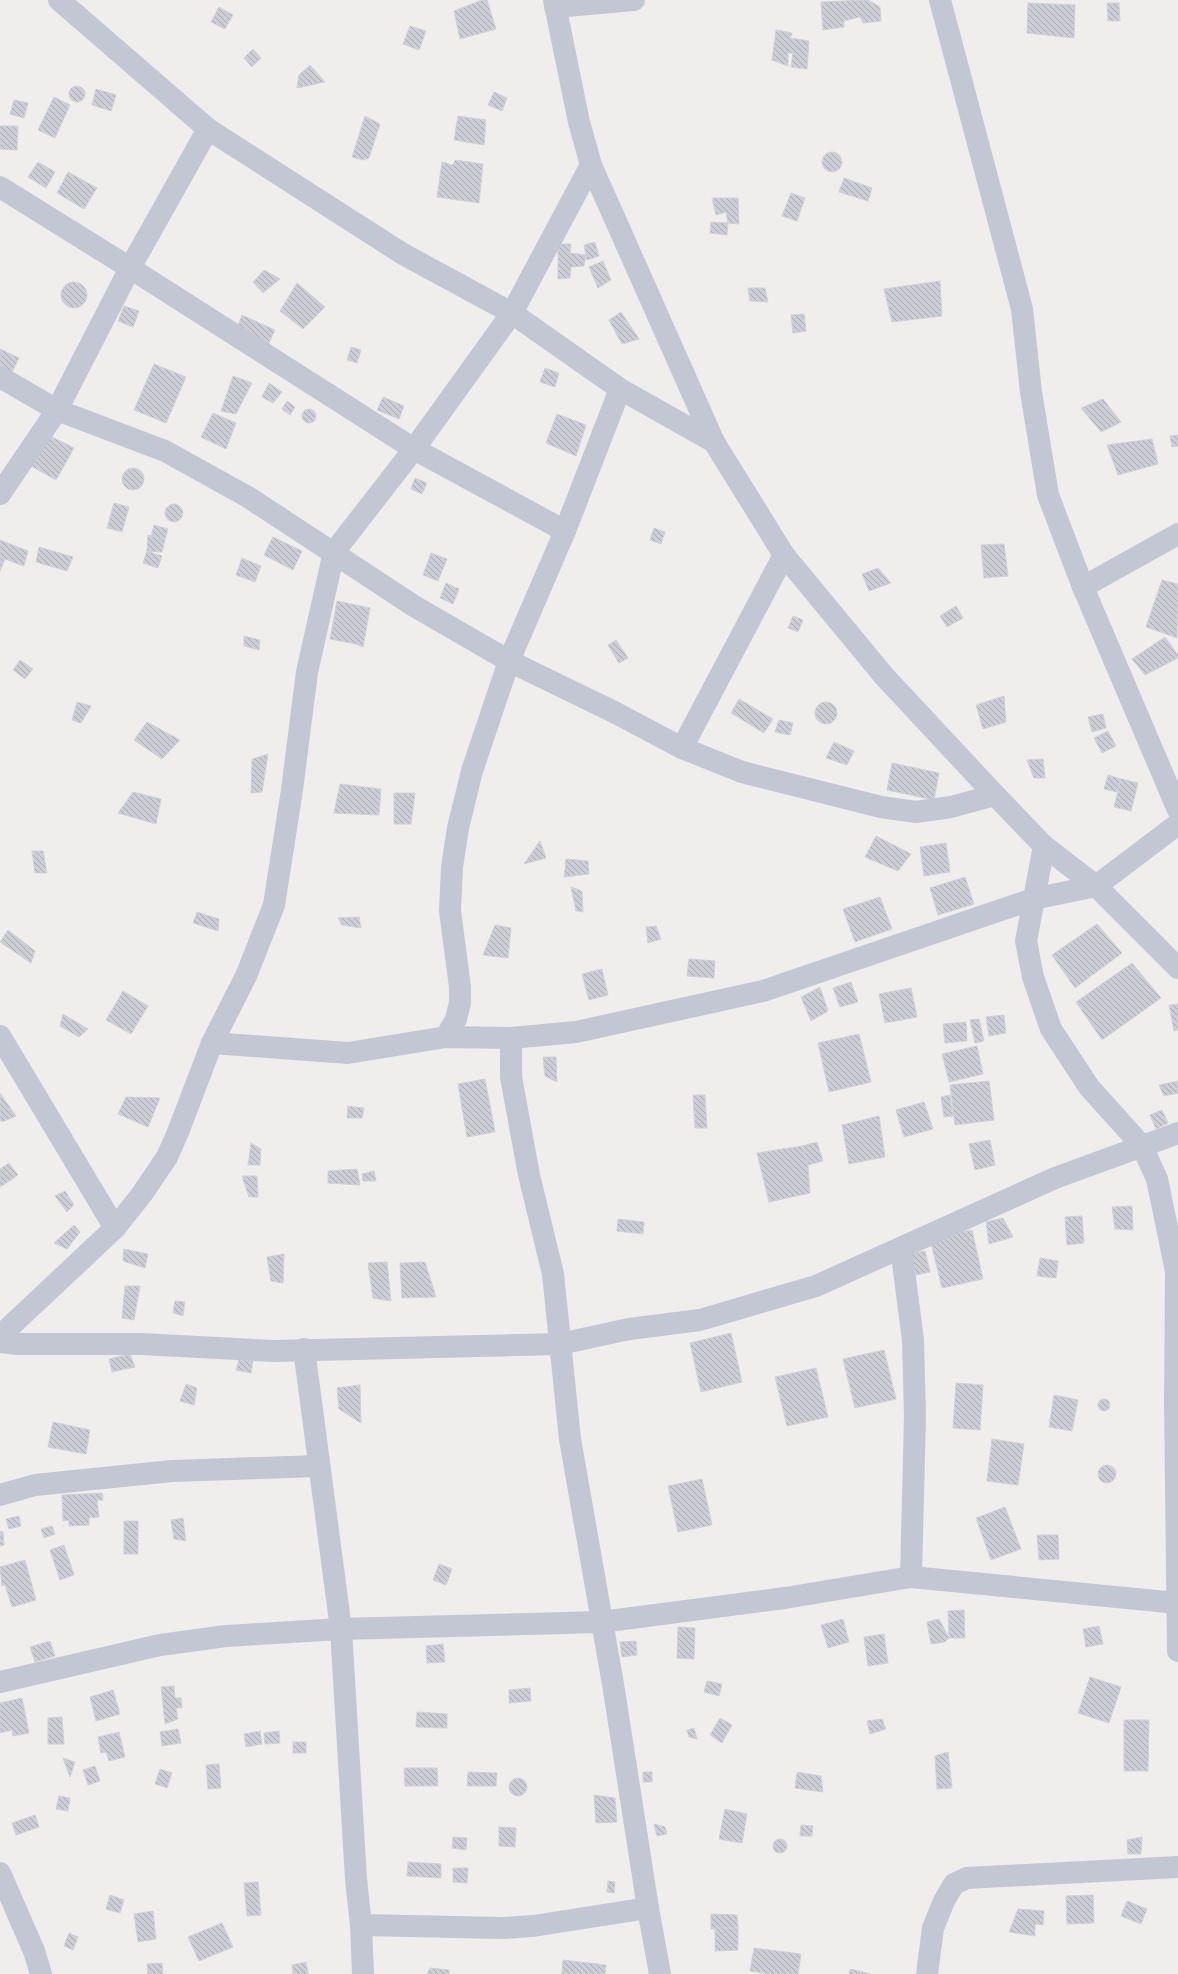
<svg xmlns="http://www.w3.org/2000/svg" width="1178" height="1974" viewBox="0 0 1178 1974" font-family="Figtree,sans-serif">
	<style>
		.building { fill: url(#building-back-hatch); stroke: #d1d1d9 }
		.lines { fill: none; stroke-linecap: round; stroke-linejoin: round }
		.minor { stroke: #c3c7d4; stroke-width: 22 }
	</style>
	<defs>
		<pattern id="building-back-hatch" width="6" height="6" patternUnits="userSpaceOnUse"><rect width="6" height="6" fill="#cccdd5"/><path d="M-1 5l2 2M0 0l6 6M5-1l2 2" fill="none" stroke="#a7a8b0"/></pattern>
	</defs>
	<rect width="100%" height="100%" fill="#f0eded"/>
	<g class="building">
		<path d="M482,0H487L496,29L460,39L454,11Z"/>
		<path d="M868,0L880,7L881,21L863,23L860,17L844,21V27L823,30L821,2Z"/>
		<path d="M1028,3L1075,5L1074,38L1027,33Z"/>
		<path d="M1107,3H1119L1120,21H1108Z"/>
		<path d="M219,7L233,15L225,29L211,22Z"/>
		<path d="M410,26L426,31L419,50L403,44Z"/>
		<path d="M776,30L792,33L790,38L809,41L807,69L791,67L793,53H788V66L772,60Z"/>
		<path d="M253,49L261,58L252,67L244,58Z"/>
		<path d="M310,65L325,82L297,88L299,75Z"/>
		<circle cx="77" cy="94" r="8"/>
		<path d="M96,89L116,95L111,111L92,105Z"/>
		<path d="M494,92L507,98L502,111L488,105Z"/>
		<path d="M54,97L70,105L55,138L38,130Z"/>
		<path d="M14,100L28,103L24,118L10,114Z"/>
		<path d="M365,116L380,124L369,158L363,160L352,157Z"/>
		<path d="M458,116L486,120L484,145L454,140Z"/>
		<path d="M0,126H18L17,150L0,149Z"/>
		<circle cx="832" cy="162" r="10"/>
		<path d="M455,160L483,164L479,203L437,197L442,162L453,165Z"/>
		<path d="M38,162L55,172L46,188L28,177Z"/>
		<path d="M68,172L97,188L84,209L57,193Z"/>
		<path d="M844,178L872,188L868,201L839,192Z"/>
		<path d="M791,193L805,198L797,221L782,216Z"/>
		<path d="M712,198H738L739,224L728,223L726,212L716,215Z"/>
		<path d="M711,222L728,223L727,235L710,233Z"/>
		<path d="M595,242L599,256L587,260L584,245Z"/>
		<path d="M558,244H571L570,253L586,255L584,266L571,267L570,278L558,279Z"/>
		<path d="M603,261L611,280L598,288L589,267Z"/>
		<path d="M264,270L280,279L263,293L253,282Z"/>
		<path d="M940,281L942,316L892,322L884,289Z"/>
		<circle cx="74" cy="295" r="13"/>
		<path d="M297,283L325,307L303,329L280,311Z"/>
		<path d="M748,288H765L768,302L750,301Z"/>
		<path d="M124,306L139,311L133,327L118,321Z"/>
		<path d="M621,312L639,339L622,344L609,320Z"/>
		<path d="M804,314L806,331L793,333L791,315Z"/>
		<path d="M242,315L275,330L268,345L238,326Z"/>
		<path d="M351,347L361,350L357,363L347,360Z"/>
		<path d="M0,349L19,358L12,372L0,367Z"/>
		<path d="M154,364L186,377L166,423L134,410Z"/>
		<path d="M545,368L559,373L555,387L540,382Z"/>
		<path d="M233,376L252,383L236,414L221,411Z"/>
		<path d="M269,383L282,392L273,403L262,397Z"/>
		<path d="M383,397L404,406L399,419L377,410Z"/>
		<path d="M1103,399L1121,422L1101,432L1081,408Z"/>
		<path d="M287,401L295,407L290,415L282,409Z"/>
		<circle cx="309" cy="416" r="7"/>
		<path d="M213,413L236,423L226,449L201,437Z"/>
		<path d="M557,414L586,425L576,456L546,443Z"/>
		<path d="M48,435L74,448L56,480L31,466Z"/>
		<path d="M1178,435V446L1172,447L1170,436Z"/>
		<path d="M1152,439L1158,464L1118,475L1107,445Z"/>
		<circle cx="133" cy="479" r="11"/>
		<path d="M415,478L427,483L422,494L411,489Z"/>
		<path d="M114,503L129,507L122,532L107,528Z"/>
		<circle cx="174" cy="513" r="9"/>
		<path d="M154,525L168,529L165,540L151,537Z"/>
		<path d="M654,528L665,532L661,544L650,540Z"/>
		<path d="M148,535L165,540L162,552L147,551Z"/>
		<path d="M273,537L302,551L293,570L264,555Z"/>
		<path d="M0,540L28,551L24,566L5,559L0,571Z"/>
		<path d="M1004,544L1008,576L984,578L981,545Z"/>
		<path d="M39,547L73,557L67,571L36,562Z"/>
		<path d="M147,551L162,556L158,568L143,563Z"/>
		<path d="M431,553L447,559L438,581L423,575Z"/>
		<path d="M242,558L261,566L255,582L236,575Z"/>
		<path d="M878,568L891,583L869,591L862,574Z"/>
		<path d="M1162,580L1178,584L1177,638L1146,627Z"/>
		<path d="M446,583L459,589L453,604L440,598Z"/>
		<path d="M337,601L370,608L363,647L356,644L330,639Z"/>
		<path d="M956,606L963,618L947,627L940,616Z"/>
		<path d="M793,616L803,620L798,632L788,628Z"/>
		<path d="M244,636L260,640L259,650L244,646Z"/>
		<path d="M1165,637L1178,655V658L1145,675L1132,659Z"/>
		<path d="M616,640L628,658L619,663L608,645Z"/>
		<path d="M20,660L33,669L25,679L13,670Z"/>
		<path d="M1004,696L1006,722L983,729L976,705Z"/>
		<path d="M739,699L773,719L764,733L731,713Z"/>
		<path d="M77,702L91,706L81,723L72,720Z"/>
		<circle cx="826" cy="713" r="11"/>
		<path d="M1103,714L1106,728L1092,732L1088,717Z"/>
		<path d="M779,720L793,723L790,735L775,732Z"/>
		<path d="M147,722L180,740L162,759L134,740Z"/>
		<path d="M1108,731L1116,746L1102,753L1094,738Z"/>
		<path d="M834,742L854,751L847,765L826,758Z"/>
		<path d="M268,754L262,792L251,793L252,759Z"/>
		<path d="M1043,759L1045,778H1034L1027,760Z"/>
		<path d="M892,763L939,773L934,800L887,790Z"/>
		<path d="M1108,775L1121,779L1117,792L1104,789Z"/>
		<path d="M1121,779L1138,783L1131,811L1114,807Z"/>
		<path d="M340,784L381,789L379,815L334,813Z"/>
		<path d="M133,792L161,799L156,824L118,813Z"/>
		<path d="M394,793H415L411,824H394Z"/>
		<path d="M876,836L911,854L898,871L865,857Z"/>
		<path d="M540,841L546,858L524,864Z"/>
		<path d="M946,843L950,872L924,876L920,847Z"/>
		<path d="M32,851H43L47,873H35Z"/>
		<path d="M566,859L588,861L589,874L564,877Z"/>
		<path d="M965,877L974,904L938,915L930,888Z"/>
		<path d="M571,887L582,891L583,912L576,911Z"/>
		<path d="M880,897L892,929L855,942L843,909Z"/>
		<path d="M197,912L219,919L218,931L193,923Z"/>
		<path d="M359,917L361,928L342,925L338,918Z"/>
		<path d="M1097,924L1122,953L1075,988L1052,955Z"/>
		<path d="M495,925L511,928L508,958L483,955Z"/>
		<path d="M656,926L661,939L648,943L646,927Z"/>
		<path d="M8,930L35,951L31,963L0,942Z"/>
		<path d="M689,959L715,961L714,978L687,976Z"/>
		<path d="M1132,963L1161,998L1102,1040L1076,1002Z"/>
		<path d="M602,969L608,995L589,1000L582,974Z"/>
		<path d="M851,982L858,1002L840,1007L833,988Z"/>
		<path d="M820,987L828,1011L811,1021L801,997Z"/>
		<path d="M911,988L917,1017L885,1023L879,994Z"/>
		<path d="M123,991L148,1006L131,1034L106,1020Z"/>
		<path d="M1178,1004V1030L1174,1031L1169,1005Z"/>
		<path d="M63,1014L88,1029L79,1037L60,1026Z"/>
		<path d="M1004,1015L1006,1033L989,1036L986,1017Z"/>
		<path d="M979,1019L984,1041L975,1043L970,1020Z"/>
		<path d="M966,1022L967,1041L945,1043L943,1024Z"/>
		<path d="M859,1034L871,1082L829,1092L818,1043Z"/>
		<path d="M977,1046L983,1074L949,1082L942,1054Z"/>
		<path d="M543,1057H556L557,1082L545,1076Z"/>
		<path d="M485,1079L495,1132L467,1137L458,1084Z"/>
		<path d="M989,1081L994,1120L955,1125L950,1085Z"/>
		<path d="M1178,1081V1093L1164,1096L1159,1085Z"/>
		<path d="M0,1093L16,1116L2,1122L0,1120Z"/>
		<path d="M693,1095H705L707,1128H695Z"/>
		<path d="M950,1095L953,1116L944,1117L941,1097Z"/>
		<path d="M126,1097L160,1098L148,1127L118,1114Z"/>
		<path d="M924,1102L933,1129L904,1137L896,1110Z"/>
		<path d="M348,1106L364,1108L362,1118H347Z"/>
		<path d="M1162,1110L1168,1123L1156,1129L1150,1115Z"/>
		<path d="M879,1116L885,1157L849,1164L842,1125Z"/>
		<path d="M990,1140L995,1165L975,1170L969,1144Z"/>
		<path d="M817,1142L823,1161L808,1165L802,1146Z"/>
		<path d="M251,1143L261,1149L260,1165H248Z"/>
		<path d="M802,1146L808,1165L810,1193L769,1202L757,1153Z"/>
		<path d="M9,1163L18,1175L0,1187V1169Z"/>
		<path d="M357,1169L360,1185L328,1183V1171Z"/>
		<path d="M374,1171L376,1181H363L362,1174Z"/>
		<path d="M242,1176H257L258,1197H249Z"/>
		<path d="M65,1191L74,1205L67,1212L55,1196Z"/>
		<path d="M1132,1206L1133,1230L1115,1229L1112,1207Z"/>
		<path d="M1082,1216L1084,1243L1067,1245L1065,1217Z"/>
		<path d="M1003,1218L1013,1237L989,1244L986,1222Z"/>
		<path d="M618,1219L644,1222L643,1234L617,1231Z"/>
		<path d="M74,1225L80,1232L67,1249L54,1243Z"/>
		<path d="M972,1230L983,1279L942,1288L930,1239Z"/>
		<path d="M124,1249L148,1254L145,1268L123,1261Z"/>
		<path d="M925,1251L930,1272L916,1275L911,1254Z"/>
		<path d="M284,1254L283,1283L271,1281L267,1257Z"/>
		<path d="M1040,1258L1058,1261L1056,1278L1037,1276Z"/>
		<path d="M387,1262L391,1301L373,1298L368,1263Z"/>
		<path d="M425,1262L436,1297L402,1298L400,1263Z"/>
		<path d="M125,1286H140L134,1320L122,1318Z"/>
		<path d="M175,1301L185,1302L183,1316L173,1313Z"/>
		<path d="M731,1333L742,1382L701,1392L690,1343Z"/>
		<path d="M884,1350L896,1399L855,1408L843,1359Z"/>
		<path d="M130,1354L135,1367L112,1372L109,1359Z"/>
		<path d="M239,1360L253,1361L251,1373L236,1370Z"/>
		<path d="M816,1368L828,1417L787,1426L775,1377Z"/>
		<path d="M956,1383L983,1385L980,1430L953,1428Z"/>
		<path d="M186,1384L197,1388L194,1405L180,1401Z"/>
		<path d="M360,1385L361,1423L339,1409L337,1388Z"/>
		<path d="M1054,1395L1078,1400L1072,1431L1049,1427Z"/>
		<circle cx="1104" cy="1405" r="6"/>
		<path d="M53,1422L90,1430L86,1454L48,1447Z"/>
		<path d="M992,1439L1024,1444L1018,1485L987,1481Z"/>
		<circle cx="1107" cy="1474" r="9"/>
		<path d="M702,1479L712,1525L678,1532L668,1486Z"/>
		<path d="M102,1493L103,1500H97L99,1517L89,1518V1525L69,1526V1520L63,1521L62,1495Z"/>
		<path d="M1005,1507L1021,1549L991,1560L976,1518Z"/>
		<path d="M19,1516L21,1526L9,1529L6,1519Z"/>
		<path d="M183,1518L186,1541L174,1539L171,1520Z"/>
		<rect x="124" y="1521" width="14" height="33"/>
		<path d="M52,1526L55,1534L44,1538L41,1529Z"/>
		<path d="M0,1531L3,1532L4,1545L0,1546Z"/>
		<path d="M1037,1535H1058L1059,1559L1039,1560Z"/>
		<path d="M64,1545L74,1575L60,1580L50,1550Z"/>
		<path d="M25,1560L36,1600L12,1607L5,1585L2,1586L0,1567Z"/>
		<path d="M439,1564L452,1569L446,1585L433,1580Z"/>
		<path d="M964,1610L965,1638H949L948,1611Z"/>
		<path d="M843,1619L849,1642L828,1648L821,1625Z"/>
		<path d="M939,1619L949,1638L945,1642L931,1644L927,1622Z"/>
		<path d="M1099,1626L1103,1644L1086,1647L1083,1629Z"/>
		<path d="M678,1627L695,1628L694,1659L677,1658Z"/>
		<path d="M884,1634L888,1663L868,1666L864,1637Z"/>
		<path d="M50,1641L55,1656L35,1662L30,1647Z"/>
		<path d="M636,1641L637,1655L622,1657L620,1642Z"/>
		<path d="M443,1644L445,1662L427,1663L426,1646Z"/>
		<path d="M1090,1677L1121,1687L1109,1723L1078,1713Z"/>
		<path d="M707,1681L722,1684L719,1696L704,1692Z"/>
		<path d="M174,1686L175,1698H181L182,1708H176L178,1719L165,1724L161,1687Z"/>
		<path d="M530,1688L531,1701L509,1703V1690Z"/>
		<path d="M113,1690L120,1714L96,1721L90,1697Z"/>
		<path d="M22,1698L29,1733L13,1736L12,1730L0,1733V1703Z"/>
		<path d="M417,1712L447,1714V1728L416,1727Z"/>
		<path d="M62,1717L64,1744H48V1718Z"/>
		<path d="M720,1718L732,1725L722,1743L710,1735Z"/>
		<path d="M882,1719L886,1729L870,1734L867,1721Z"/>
		<path d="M1124,1720H1149L1148,1771H1124Z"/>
		<path d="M694,1728L697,1739L689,1737L687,1730Z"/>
		<path d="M178,1729L181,1743L162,1746L160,1732Z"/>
		<path d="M260,1731L262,1744L246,1747L244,1734Z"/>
		<path d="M279,1731L280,1743L265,1744L264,1733Z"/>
		<path d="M119,1732L125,1757L109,1761L106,1752L101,1753L98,1737Z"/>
		<rect x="293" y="1742" width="13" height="11"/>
		<path d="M948,1752L952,1788L937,1789L935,1756Z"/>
		<path d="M63,1758L75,1762L70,1777Z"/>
		<path d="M219,1764L221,1788L208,1789L206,1765Z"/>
		<path d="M95,1766L100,1781L88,1785L83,1770Z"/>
		<path d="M404,1768H437L438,1786H405Z"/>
		<path d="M160,1769L172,1773L167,1788L155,1784Z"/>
		<path d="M468,1772L497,1773L496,1786H467Z"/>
		<rect x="643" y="1772" width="9" height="10"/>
		<path d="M797,1772L821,1776L823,1792L795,1788Z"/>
		<circle cx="518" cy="1787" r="9"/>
		<path d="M594,1795L615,1798L617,1822L596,1823Z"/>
		<path d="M59,1796L70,1798L68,1811L56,1809Z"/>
		<path d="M725,1809L747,1814L742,1843L719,1839Z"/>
		<path d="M35,1815L39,1827L16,1835L12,1823Z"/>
		<path d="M654,1824L665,1827L667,1834L657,1836Z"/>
		<path d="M801,1825L813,1826L812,1836H800Z"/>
		<path d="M499,1827L516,1828L515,1847L499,1846Z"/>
		<path d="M453,1837L467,1838L466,1850L452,1848Z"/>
		<path d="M1142,1837L1141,1854H1128L1127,1840Z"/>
		<circle cx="780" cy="1846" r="7"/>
		<path d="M408,1862L441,1864V1878L407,1876Z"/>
		<path d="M453,1868H468L467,1883L453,1882Z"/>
		<path d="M608,1881L615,1882L614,1893L607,1892Z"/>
		<path d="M258,1882L261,1915L247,1916L244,1883Z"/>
		<path d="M110,1895L124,1900L120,1913L106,1909Z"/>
		<path d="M1093,1895L1094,1923L1067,1924L1066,1896Z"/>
		<path d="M1127,1901L1147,1909L1141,1924L1121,1916Z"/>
		<path d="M1018,1909L1044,1911L1043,1925L1035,1924V1936L1009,1932Z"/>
		<path d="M153,1911L156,1939L138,1942L134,1914Z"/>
		<path d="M711,1914L737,1915L738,1928L711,1929Z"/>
		<path d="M222,1923L233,1947L199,1961L188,1937Z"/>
		<path d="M715,1928H738V1950L715,1951Z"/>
		<path d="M69,1933L78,1937L73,1950L64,1946Z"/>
		<path d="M754,1948L801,1954L798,1974H769L750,1971Z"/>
		<path d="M563,1960L606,1965L605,1974H562Z"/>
		<path d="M306,1962L308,1974H293L292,1965Z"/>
		<path d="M162,1963L163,1974H148L147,1964Z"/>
		<path d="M430,1968L449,1970V1974H427Z"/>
		<path d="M850,1969L871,1974H849Z"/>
	</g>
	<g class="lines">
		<g class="minor">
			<path d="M59,0L208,129"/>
			<path d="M554,0L579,122L591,165L714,442L784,555L884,676L995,795L1044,846L1096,886L1178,968"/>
			<path d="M940,0L1022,309L1031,392L1048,495L1083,587L1178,810"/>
			<path d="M555,7L634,0"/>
			<path d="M0,187L130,268L414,449L565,531"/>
			<path d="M0,377L57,410L165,451L248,497L414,606L509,661L616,713L682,748L742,772L881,807L916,812L951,807L995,795"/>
			<path d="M0,494L57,410L130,268L208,129L403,254L512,313L620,389L714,442"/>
			<path d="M1083,587L1178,534"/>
			<path d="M682,748L784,555"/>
			<path d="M1044,846L1026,941L1033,977L1051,1029L1089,1087L1142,1146L1157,1179L1176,1271L1175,1401L1178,1651"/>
			<path d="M0,1036L115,1228"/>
			<path d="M446,1037L456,1019L460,1003V987L450,911L452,867L458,828L472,771L509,661L565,531L620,389"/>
			<path d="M511,1038V1077L529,1175L553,1274L570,1439L613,1684L648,1908L660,1974"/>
			<path d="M212,1043L348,1053L446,1037L511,1038L576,1032L763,991L1033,899L1096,886L1178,824"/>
			<path d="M901,1248L913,1340L915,1416L911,1577"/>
			<path d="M0,1336L115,1228L142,1194L167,1157L178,1132L212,1043L246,976L274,905L292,790L307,672L334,552L414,449L512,313L591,165"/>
			<path d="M0,1342L17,1344H141L274,1351L560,1344L629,1329L700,1320L816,1286L1055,1178L1178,1133"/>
			<path d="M304,1349L341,1629L356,1879L361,1925L363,1974"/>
			<path d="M0,1495L35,1485L172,1471L318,1466"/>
			<path d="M0,1682L160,1645L226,1636L341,1629L601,1622L785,1598L911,1577L1178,1603"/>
			<path d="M0,1873L34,1951L41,1974"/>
			<path d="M361,1925L504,1928L533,1926L648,1908"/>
			<path d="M927,1974L933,1928L944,1901L954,1884L967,1878L1178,1867"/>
		</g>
	</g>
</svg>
